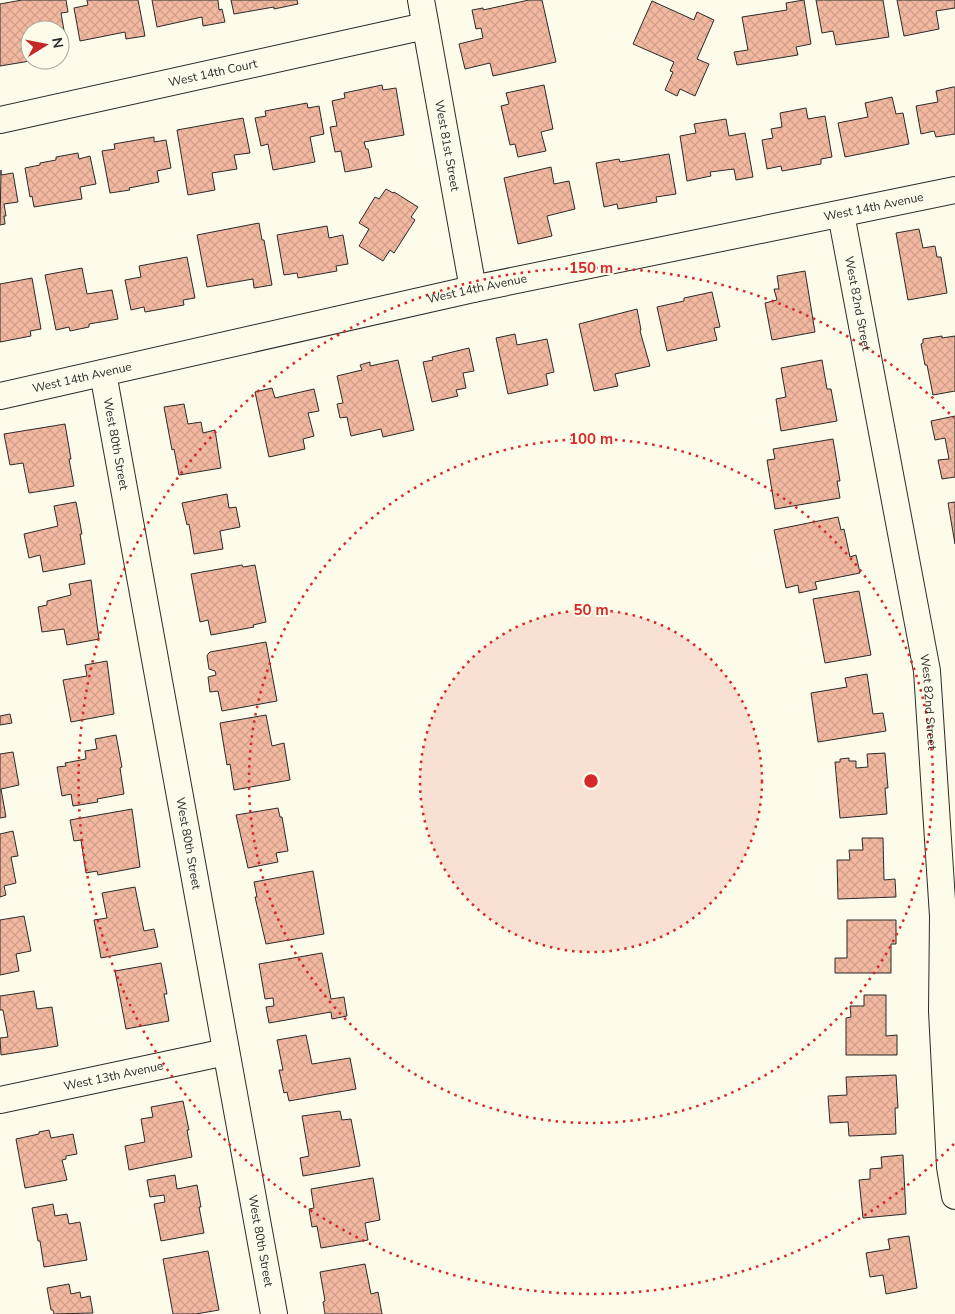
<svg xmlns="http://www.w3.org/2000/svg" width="955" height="1314" viewBox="0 0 955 1314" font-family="'Nunito Sans',sans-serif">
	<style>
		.building { fill: url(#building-cross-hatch); stroke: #2b2b2b }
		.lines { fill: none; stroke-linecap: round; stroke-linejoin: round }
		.minor-casing { stroke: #2b2b2b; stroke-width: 28 }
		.minor { stroke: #fdfbea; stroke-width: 26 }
		.ring { fill: none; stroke: #d62828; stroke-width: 2.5; stroke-dasharray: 2.5 5 }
		.labels { text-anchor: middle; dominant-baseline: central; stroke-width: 4; stroke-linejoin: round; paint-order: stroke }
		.street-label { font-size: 12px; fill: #2b2b2b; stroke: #fdfbea }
		.centre { fill: #d62828; stroke: #fdfbea; stroke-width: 2.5 }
		.ring-label { font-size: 15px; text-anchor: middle; font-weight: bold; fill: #d62828; stroke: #fdfbea; stroke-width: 4; stroke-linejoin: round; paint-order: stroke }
	</style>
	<defs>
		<pattern id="building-cross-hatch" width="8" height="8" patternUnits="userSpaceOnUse" patternTransform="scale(1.25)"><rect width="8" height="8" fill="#f2b8a0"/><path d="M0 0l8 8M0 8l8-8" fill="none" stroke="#d09e8a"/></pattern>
	</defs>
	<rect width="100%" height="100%" fill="#fdfbea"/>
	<g class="building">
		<path d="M22,0H66L68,12L61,13L66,42L60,43V30H30V60H36L0,66V4Z"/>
		<path d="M87,0H138L145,36L126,39L125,32L80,41L74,8L88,5Z"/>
		<path d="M152,0H218L219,10L222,9L225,22L203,26L202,17L157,27Z"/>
		<path d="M231,0H297L298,4L274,9V7L234,14Z"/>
		<path d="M529,0H542L556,62L493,76L490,63L465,69L459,44L483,38L481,28L476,29L472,10L483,8V10Z"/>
		<path d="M804,0L811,44L796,47L798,55L737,65L734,52L748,50L742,17L787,10L786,3Z"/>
		<path d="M816,0H883L889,37L836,45L833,31L822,33Z"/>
		<path d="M897,0H955V8L936,11L939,29L904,36Z"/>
		<path d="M652,1L694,20L697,12L714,20L697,59L709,64L695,96L680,89L677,96L665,90L673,72L670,71L674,62L633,44Z"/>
		<path d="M382,85L383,90L396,88L404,135L364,142L366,149H368L372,167L345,172L341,151L335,152L330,127L337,126L332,101L345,98L344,93Z"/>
		<path d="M544,85L553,129L541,132L546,151L518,157L515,144L510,145L501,106L509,104L506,93Z"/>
		<path d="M953,87H955V134L936,137L934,131L921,134L916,106L938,102L936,91Z"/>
		<path d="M892,97L896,114L903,113L909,144L845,157L838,123L868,117L865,103Z"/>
		<path d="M307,103L308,108L319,106L324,134L310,137L315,162L273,170L268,144L261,146L255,118L266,116L265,111Z"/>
		<path d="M806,108L808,119L825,116L832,157L821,159V164L782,171L781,166L767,169L762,140L773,138L771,129L782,127L780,113Z"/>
		<path d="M243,118L250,153L234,155L237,169L212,173L215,190L188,195L177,130Z"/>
		<path d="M726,119L729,136L745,133L753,177L736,180L734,169L710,172L711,176L687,181L680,136L696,133L694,124Z"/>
		<path d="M154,137V142L166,140L171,168L157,171L159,182L129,188L130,190L110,193L102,151L115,149L114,144Z"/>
		<path d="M78,153L79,159L90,156L96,184L80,187L82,199L34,207L32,196L30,197L25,168L40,165V163L56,160V157Z"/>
		<path d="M669,154L676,194L656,197L657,202L618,209L617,204L604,207L596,163L619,159L620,162Z"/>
		<path d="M551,167L554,184L569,181L575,209L547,216L552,236L518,244L504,178Z"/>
		<path d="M1,170V175L13,173L18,202L4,204L6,216H4L5,224L0,225Z"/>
		<path d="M386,189L393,193L394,192L418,207L411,217L415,220L394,253L390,250L383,261L359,246L369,229L359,223L375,197L379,199Z"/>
		<path d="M259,223L262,240H264L272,285L254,288L253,279L207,287L197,235Z"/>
		<path d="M327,226L329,238L343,235L348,264L336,266L337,271L298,278L297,273L284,275L277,235Z"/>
		<path d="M919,229L923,248L935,246L937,257H941L947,293L908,300L896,233Z"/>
		<path d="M187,257L195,298L183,300L184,305L145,312L144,307L131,310L125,280L141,277L139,266Z"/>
		<path d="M82,268L87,294L112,290L118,319L89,324V327L70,331L69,327L56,330L45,275Z"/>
		<path d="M805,271L815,332L772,340L765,303L777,300L774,289H779L777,276Z"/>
		<path d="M32,278L41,329L30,331L31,336L0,342V284Z"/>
		<path d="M712,292L720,327L714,328L717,340L667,351L657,307L684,301V298Z"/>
		<path d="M637,309L641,330L640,331L650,366L615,374L618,386L594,391L579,324Z"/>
		<path d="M515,334L517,345L547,339L554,372L546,374L548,385L508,394L496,338Z"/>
		<path d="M942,336V338L955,336V391L933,395L927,365H925L921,344L923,343V339Z"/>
		<path d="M469,348L474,371L463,373L466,388L456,390L458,396L432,402L423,362L433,360L432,357Z"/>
		<path d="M398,360L414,430L383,437L381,429L351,436L347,417L340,418L337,404L343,403L337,376L362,370L360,365L370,362V366Z"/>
		<path d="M822,360L827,389H831L837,421L781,431L776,399L786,397L781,368Z"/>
		<path d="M272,388L275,398L314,389L319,411L308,413L314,436L303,439L305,449L269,457L255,392Z"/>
		<path d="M184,404L188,424L201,422L203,433L215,430L221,468L179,475L174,449L172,450L164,407Z"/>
		<path d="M955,416V477L942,479L938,460L949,459L945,438L935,440L931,421Z"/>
		<path d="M65,424L71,459H69L74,486L29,493L23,463L10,465L4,434Z"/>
		<path d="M833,439L840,481H837L840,498L775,509L767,460L775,459L773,449Z"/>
		<path d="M227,494L229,508L236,507L240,527L220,531L223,549L194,554L189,524L187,525L182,503Z"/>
		<path d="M76,502L82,534H80L85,564L43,572L40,555L29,558L24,534L58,526L54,506Z"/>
		<path d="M955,502V544L948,503Z"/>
		<path d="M838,517L841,530L844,529L850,557L856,555L860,573L815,582L817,589L799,593L798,585L786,588L774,530Z"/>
		<path d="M242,565L243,567L255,565L266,622L253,625L254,627L211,635L208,620L200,622L191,574Z"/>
		<path d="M91,580L99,639L67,645L64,629L42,632L38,607L47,605V601L71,595L69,584Z"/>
		<path d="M859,591L871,655L825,663L813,599Z"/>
		<path d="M266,642L277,701L222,711L218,691L210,692L208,677L216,675L215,671L209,669L207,656L208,654L210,652Z"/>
		<path d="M107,661L114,714L71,722L63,680L87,676L85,665Z"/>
		<path d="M867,674L873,714L883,713L886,731L818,742L811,693L847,687L845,678Z"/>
		<path d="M10,714L12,723L0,725V716Z"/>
		<path d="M266,715L272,746L284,743L290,780L234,790L230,764L227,765L220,723Z"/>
		<path d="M116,735L122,767L120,768L124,794L97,799L98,802L73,806L71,794L62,796L57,767L66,766L65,763L86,759L85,751L97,749L95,739Z"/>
		<path d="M13,752L19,785L1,789L6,817L0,818V754Z"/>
		<path d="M885,753L888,788H885L887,814L840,818L835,762H840V759L849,758V761H856V768L868,767L867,754Z"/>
		<path d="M278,808L280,817H282L288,851L276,853L278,862L248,868L236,815Z"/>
		<path d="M132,809L140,867L98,875L97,871L86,873L81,840L74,841L70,820Z"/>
		<path d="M13,831L18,856L11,857L16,883L4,886L6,895L0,897V834Z"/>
		<path d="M862,838H883L884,880L895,879L896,897L838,899L837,860H850L849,850H863Z"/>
		<path d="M313,871L324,934L266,944L255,897H257L254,882Z"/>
		<path d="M135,887L144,931L154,929L158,947L101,958L94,920L107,918L102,893Z"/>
		<path d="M24,916L31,951L16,954L19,971L0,975V920Z"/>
		<path d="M847,920H896V944H891V973H835V958H847Z"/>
		<path d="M322,953L331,999L344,997L347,1016L332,1019L331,1012L269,1023L266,1007L274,1006L273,998L265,999L259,964Z"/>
		<path d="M161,963L167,994H164L169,1021L126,1029L115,971Z"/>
		<path d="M34,991L37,1009L52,1007L58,1046L1,1055L0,1038L8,1037L3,1010H0V996Z"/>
		<path d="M864,995H886V1036L897,1035V1055H846V1018L851,1017L850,1006H864Z"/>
		<path d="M306,1035L312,1064L350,1058L356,1089L289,1101L287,1092L284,1093L279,1070H283L277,1040Z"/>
		<path d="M896,1075L898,1108H895L896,1134L849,1136L848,1122L830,1123L828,1096L847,1095L846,1077Z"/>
		<path d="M183,1101L189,1130H187L192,1157L129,1170L125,1146L145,1142L141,1119L153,1117L151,1107Z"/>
		<path d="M340,1111L342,1120L351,1119L360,1166L303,1176L300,1158L309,1156L302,1116Z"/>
		<path d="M49,1130L51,1138L73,1134L77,1154L66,1156V1159L62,1160L67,1180L25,1188L16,1139L39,1134V1132Z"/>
		<path d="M903,1155L906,1214L863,1218L859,1180L870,1179V1169L882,1168L881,1157Z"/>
		<path d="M175,1175L177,1189L197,1185L201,1207H199L204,1233L161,1241L154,1204L165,1202L164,1195L150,1197L147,1180Z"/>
		<path d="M373,1178L380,1220L365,1223L368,1240L321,1248L317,1226L312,1227L309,1209L314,1208L311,1189Z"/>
		<path d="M53,1204L55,1216L67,1214L69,1224L80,1222L87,1260L44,1267L40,1241H38L32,1208Z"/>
		<path d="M909,1236L917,1288L886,1294L883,1275L870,1277L866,1253L890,1249L888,1239Z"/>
		<path d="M208,1251L219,1310L196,1314H173L163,1259Z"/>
		<path d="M365,1264L371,1294L378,1292L382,1314H325L323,1302L325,1301L320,1272Z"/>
		<path d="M69,1284L71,1294L80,1292L81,1298L90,1296L93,1313L54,1314L53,1310H51L47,1288Z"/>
	</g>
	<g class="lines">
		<g class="minor-casing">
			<g id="minor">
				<path id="s1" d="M421,0L473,289"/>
				<path id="s2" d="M0,120L425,26"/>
				<path id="s3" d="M841,214L927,671L943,916L942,1011L950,1167L955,1196"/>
				<path id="s4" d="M103,373L274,1314"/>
				<path id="s5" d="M0,396L473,289L955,190"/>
				<path id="s6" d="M0,1100L226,1052"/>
			</g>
		</g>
		<use href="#minor" class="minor"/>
	</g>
	<circle cx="591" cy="781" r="171" fill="#d62828" fill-opacity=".12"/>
	<g class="ring">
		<circle cx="591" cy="781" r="171"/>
		<circle cx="591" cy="781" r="342"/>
		<path d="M954 1144A513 513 0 1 1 954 418"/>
	</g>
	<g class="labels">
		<g class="street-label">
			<text stroke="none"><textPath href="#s2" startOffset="218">West 14th Court</textPath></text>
			<text stroke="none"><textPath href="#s1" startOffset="148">West 81st Street</textPath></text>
			<text stroke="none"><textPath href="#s5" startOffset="894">West 14th Avenue</textPath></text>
			<text stroke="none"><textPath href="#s5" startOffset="489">West 14th Avenue</textPath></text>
			<text stroke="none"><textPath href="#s3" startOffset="91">West 82nd Street</textPath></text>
			<text stroke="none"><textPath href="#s5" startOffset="84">West 14th Avenue</textPath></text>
			<text stroke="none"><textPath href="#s4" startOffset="72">West 80th Street</textPath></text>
			<text stroke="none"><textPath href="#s3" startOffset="496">West 82nd Street</textPath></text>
			<text stroke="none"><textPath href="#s4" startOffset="478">West 80th Street</textPath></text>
			<text stroke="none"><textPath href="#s6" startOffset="116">West 13th Avenue</textPath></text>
			<text stroke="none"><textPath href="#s4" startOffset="882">West 80th Street</textPath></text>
		</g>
	</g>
	<circle cx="591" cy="781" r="8" class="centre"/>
	<g class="ring-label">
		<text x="591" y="273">150 m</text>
		<text x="591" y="444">100 m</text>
		<text x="591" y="615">50 m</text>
	</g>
	<g transform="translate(45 45) rotate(80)"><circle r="24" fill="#fdfbea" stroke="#a9a89e"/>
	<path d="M0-4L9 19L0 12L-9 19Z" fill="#c62828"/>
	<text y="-8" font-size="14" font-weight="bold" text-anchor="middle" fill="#2b2b2b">N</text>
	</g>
</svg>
